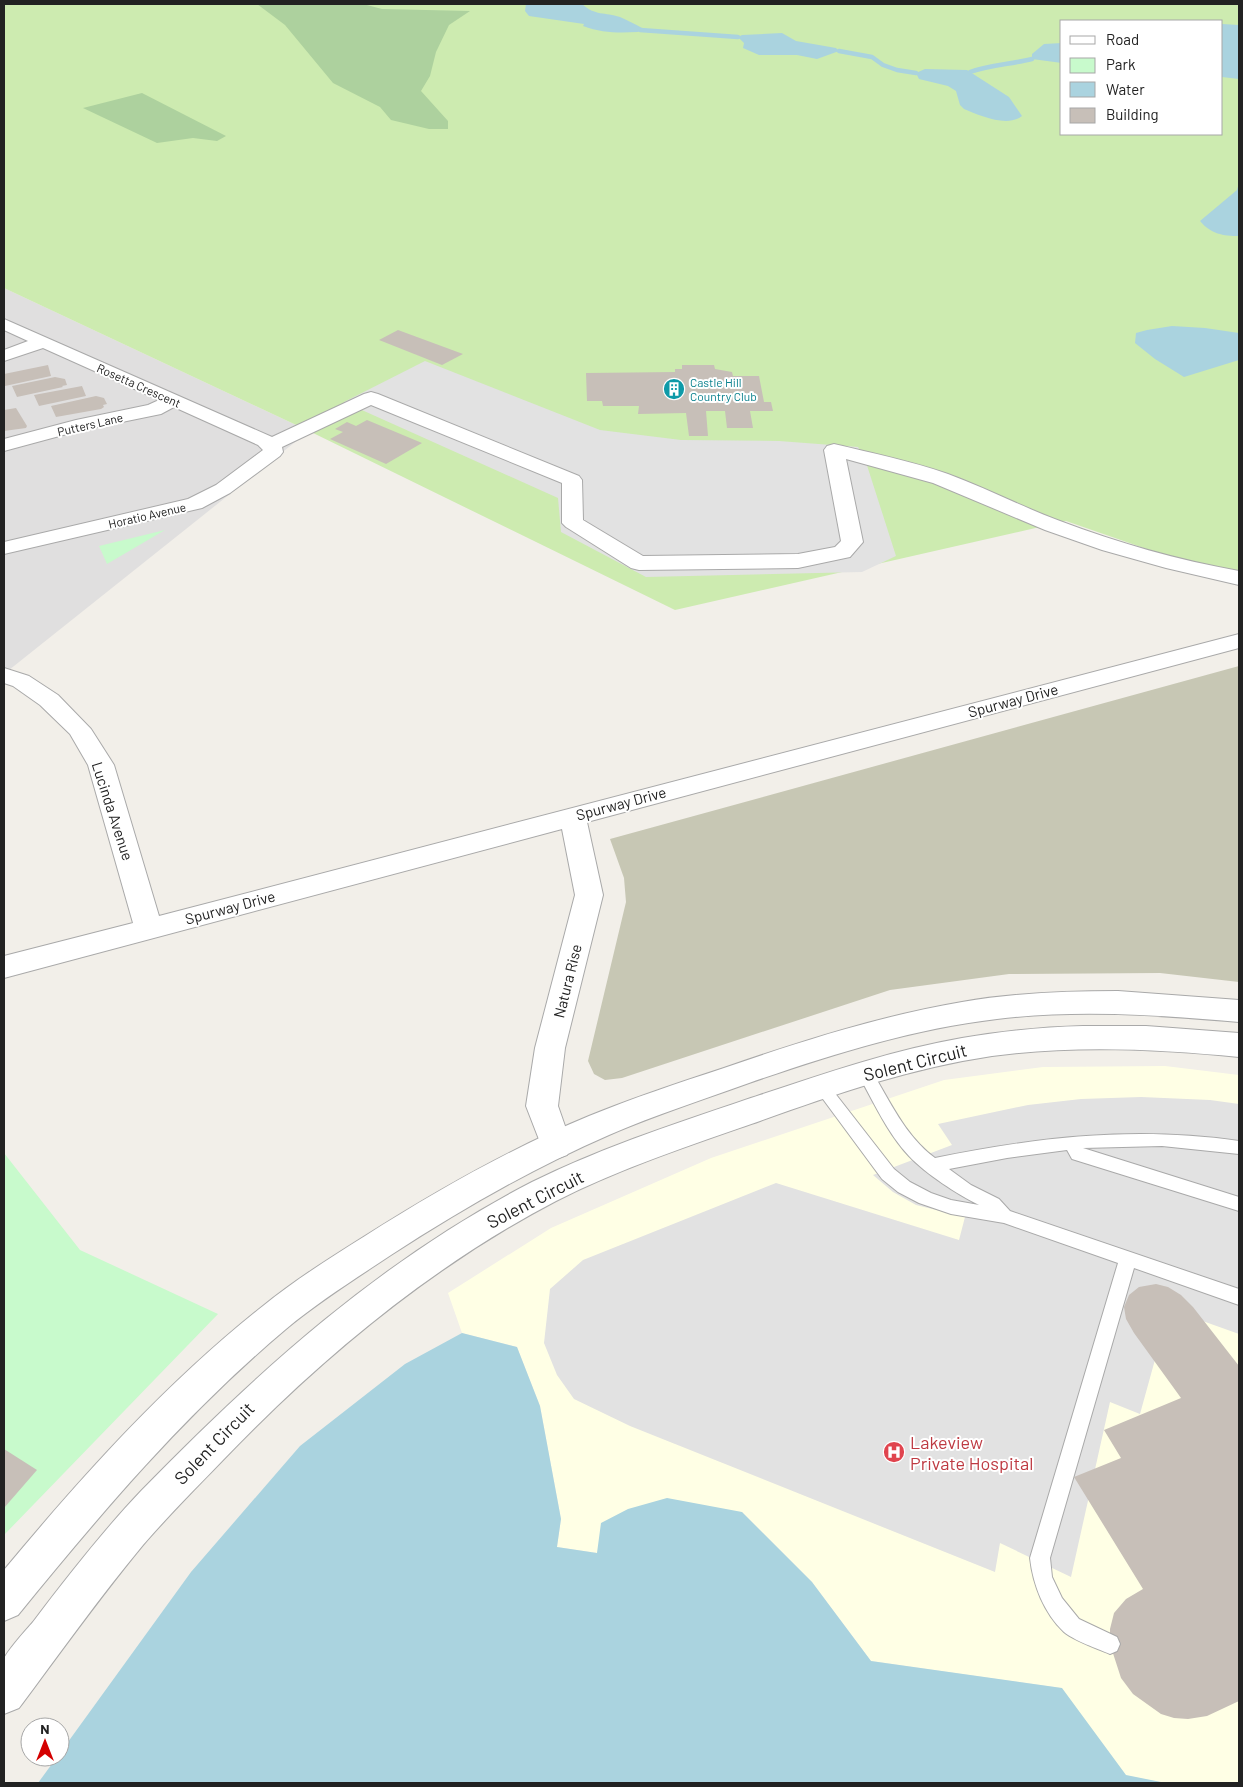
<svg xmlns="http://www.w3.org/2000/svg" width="1243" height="1787" viewBox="0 0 1243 1787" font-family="Barlow,sans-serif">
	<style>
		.residential { fill: #e0dfdf }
		.education { fill: #ffffe5 }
		.construction { fill: #c7c7b4 }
		.grass { fill: #cdebb0; fill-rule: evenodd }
		.forest { fill: #add19e }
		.park { fill: #c8facc }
		.parking { fill: #e2e2e2 }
		.water { fill: #aad3df }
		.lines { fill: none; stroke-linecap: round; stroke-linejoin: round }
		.stream { stroke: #aad3df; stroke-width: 4.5 }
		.building { fill: #c7bfb8 }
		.service-casing { stroke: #a9a9a9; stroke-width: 2 }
		.minor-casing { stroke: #a9a9a9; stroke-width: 2 }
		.tertiary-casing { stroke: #a9a9a9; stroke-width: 2 }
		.service { fill: #fff; fill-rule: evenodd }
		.minor { fill: #fff; fill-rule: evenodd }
		.tertiary { fill: #fff; fill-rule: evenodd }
		.labels { text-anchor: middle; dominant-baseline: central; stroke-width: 4; stroke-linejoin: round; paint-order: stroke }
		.far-culture-label { font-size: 12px; fill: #0d838f; stroke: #fff; text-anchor: start }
		.far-street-label { font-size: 12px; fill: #222; stroke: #fff }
		.street-label { font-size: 15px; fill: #222; stroke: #fff }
		.near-street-label { font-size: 18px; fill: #222; stroke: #fff }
		.near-health-label { font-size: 18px; fill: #be3a42; stroke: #fff; text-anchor: start }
	</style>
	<rect width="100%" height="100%" fill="#f2efe9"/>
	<path class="residential" d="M4,288L309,431L4,674Z"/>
	<path class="education" d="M1165,1066L1239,1075V1783H1166L1126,1776L1061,1688L871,1661L812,1582L742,1512L597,1553L557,1547L561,1519L540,1406L517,1347L462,1333L448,1293L551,1228L711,1158L944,1080L1043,1067Z"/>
	<path class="construction" d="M1239,666V982L1160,973L1009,974L890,990L622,1078L605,1080L594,1074L588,1061L626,902L624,878L610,839Z"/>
	<path class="grass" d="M4,4H1239V576L1210,571L1066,521L675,610L309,431L4,288ZM1062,21H1222V134H1062Z"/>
	<g class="forest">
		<path d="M257,4H363L382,9L470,11L449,25L436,52L430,76L421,91L448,121V129H429L391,120L380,107L333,83L285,25Z"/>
		<path d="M142,93L226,136L217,141L193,138L157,143L83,108Z"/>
	</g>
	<g class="park">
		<path d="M165,530L107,564L99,546Z"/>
		<path d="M4,1153L80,1250L218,1314L4,1535Z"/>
	</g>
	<g class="parking">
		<path d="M425,361L600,430L681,440L779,441L858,447L864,456L896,556L862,572L646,577L561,532L558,498L344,402Z"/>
		<path d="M1141,1097L1210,1100L1239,1104V1334L1169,1309L1140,1414L1110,1402L1071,1577L1000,1543L995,1572L630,1426L574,1399L557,1375L544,1343L550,1289L583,1260L776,1183L959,1240L965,1217L916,1205L893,1192L873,1175L952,1145L938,1124L1028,1105L1081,1099Z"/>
	</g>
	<g class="water">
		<path d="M526,4H582C595,16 605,12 620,17C627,20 635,24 642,28L638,32C618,33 602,33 583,26L584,24L529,16L525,11Z"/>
		<path d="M1222,24L1239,25V79L1222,77Z"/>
		<path d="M782,33L796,41L836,48L839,51L817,59L797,55H759L743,48L744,43L738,37L742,35Z"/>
		<path d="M1062,43V63L1032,59V54L1044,44Z"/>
		<path d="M925,69L967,70L1009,97L1022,116C1007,128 979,115 964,109L960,105L956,91L948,86L919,79L916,73Z"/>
		<path d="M1239,183V236C1223,236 1211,234 1200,221L1237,190Z"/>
		<path d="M1172,326L1205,328L1239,333V360L1184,377L1155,359L1135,343L1136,333L1147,330Z"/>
		<path d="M462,1333L517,1347L540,1406L561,1519L557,1547L597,1553L601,1523L628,1509L667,1498L742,1512L812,1582L871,1661L1062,1688L1126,1775L1166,1783H38L57,1757H60V1753L191,1572L300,1446L405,1364Z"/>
	</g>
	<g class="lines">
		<g class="stream">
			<path d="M640,30L738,37"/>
			<path d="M839,51L872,57L883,65L897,70L916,73"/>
			<path d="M970,72C990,65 1012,64 1032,59"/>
		</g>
	</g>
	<g class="building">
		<path d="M398,330L463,354L442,365L379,340Z"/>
		<path d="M48,365L51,376L5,386L4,382V374Z"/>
		<path d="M682,365H714L715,369L732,372L733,376H759L764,402H771L773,411H750L753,428H727L725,411H706L708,436H689L686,413L638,414L639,406H603L602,401H587L586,373L675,372V369H682Z"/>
		<path d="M55,377L65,379L67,385L62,386L63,387L17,397L12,386Z"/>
		<path d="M82,386L86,396L39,406L34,395Z"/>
		<path d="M96,396L104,398L107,404L103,405L104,407L101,409L56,417L51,406Z"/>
		<path d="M16,408L27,426L26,428L4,431V410Z"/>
		<path d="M367,420L422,443L386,464L330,439L343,432L335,429L347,422L356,426Z"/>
		<path d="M1156,1284L1168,1287L1181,1295L1193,1307L1239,1366V1701L1207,1716L1188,1719L1174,1718L1161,1714L1133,1694L1121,1678L1110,1644V1629L1114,1613L1126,1599L1143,1589L1074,1477L1121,1458L1104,1430L1181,1398L1134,1333L1126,1319L1124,1307L1129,1295L1139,1287Z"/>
		<path d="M4,1449L37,1470L4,1508Z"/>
	</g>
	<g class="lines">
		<g class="service-casing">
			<path id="service" d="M866,1068L871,1070C890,1101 905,1136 935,1158C1037,1137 1135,1126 1239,1141V1154L1162,1146L1083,1148L1239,1197V1211L1072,1159L1067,1150L1007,1158L949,1169L971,1185L999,1199L1010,1211L1239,1289V1305L1134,1268L1050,1558L1052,1577L1062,1598L1079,1619L1117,1637L1120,1644L1117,1651L1110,1654C1098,1649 1073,1640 1064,1632C1044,1613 1033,1585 1030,1558L1118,1263L1004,1223L951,1214L919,1203L898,1192L882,1179L817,1091L814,1087L817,1083L822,1081L827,1083L894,1169L910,1182L931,1193L951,1200L979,1205C957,1194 926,1174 909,1156C888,1134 873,1101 858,1074L861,1070Z"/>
		</g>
		<g class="minor-casing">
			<g id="minor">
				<path d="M4,319L272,437L364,394L371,392L378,394L579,476L582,480L583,520L643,556L798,554L835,547L841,541L824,450L827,446L834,444C872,453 911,461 948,474C986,488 1022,507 1060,521C1118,543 1178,560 1239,571V585L1166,568L1102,550L1045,530L933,483L846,459L863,542L850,557L798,568L639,570L631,568L566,527L562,523V483L371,405L282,447L283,452L280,456L230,493L202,508L4,554V542L188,499L216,485L263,450L258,445L174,407L161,414L78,431L4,451V439L76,420L148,405L159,400L43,348L4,361V350L28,341L4,330Z"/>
				<path d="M1239,634V648L587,822L603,895L565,1048L558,1106L572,1146L567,1155L556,1159L545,1155L526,1106L535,1048L575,895L562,829L4,978V956L133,923L88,765L70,734L40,705L13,686L4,683V668L29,676L58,695L91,729L114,765L159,916Z"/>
			</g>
		</g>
		<g class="tertiary-casing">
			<g id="tertiary">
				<path d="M1118,991L1239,1000V1022C1158,1015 1078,1009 997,1019C912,1029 830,1055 749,1083C702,1100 655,1115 609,1135C533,1168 460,1210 391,1255C355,1279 318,1302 286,1329C185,1414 101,1513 18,1615L4,1621V1570C83,1475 166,1383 263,1306C295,1280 330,1258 365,1236C436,1191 511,1148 589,1116C633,1098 678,1083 724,1068C802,1041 880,1016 962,1002C1013,993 1065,991 1118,991Z"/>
				<path d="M1083,1026H1146L1239,1033V1057C1156,1049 1074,1045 992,1056C912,1068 835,1094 760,1121C691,1145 621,1168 556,1201C430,1267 321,1358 223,1460C196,1488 168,1516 143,1545C99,1598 60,1653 19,1708L4,1714C4,1702 1,1668 4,1659C7,1651 26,1630 33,1622C67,1577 102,1532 141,1491C258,1371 382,1259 532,1182C605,1146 683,1121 760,1095C826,1073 893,1050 962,1038C1002,1031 1043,1027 1083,1026Z"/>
			</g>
		</g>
		<use href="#service" class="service"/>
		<use href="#minor" class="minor"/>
		<use href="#tertiary" class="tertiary"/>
	</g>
	<defs>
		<g id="building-disc" transform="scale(1.125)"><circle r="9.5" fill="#0f9aa8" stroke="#fff"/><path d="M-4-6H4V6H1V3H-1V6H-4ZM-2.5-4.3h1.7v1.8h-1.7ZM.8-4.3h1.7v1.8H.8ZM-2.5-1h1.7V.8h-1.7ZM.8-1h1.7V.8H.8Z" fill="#fff"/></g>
		<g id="hospital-disc" transform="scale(1.125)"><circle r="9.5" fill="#e0444e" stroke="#fff"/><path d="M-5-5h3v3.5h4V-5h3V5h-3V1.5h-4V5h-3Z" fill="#fff"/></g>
	</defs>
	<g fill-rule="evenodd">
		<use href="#building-disc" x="674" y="389"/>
		<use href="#hospital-disc" x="894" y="1452"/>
	</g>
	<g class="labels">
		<g class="far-culture-label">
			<text x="690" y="382">Castle Hill<tspan x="690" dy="14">Country Club</tspan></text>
		</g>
		<g class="far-street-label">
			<text transform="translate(139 385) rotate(24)">Rosetta Crescent</text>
			<text transform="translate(90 424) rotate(-13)">Putters Lane</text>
			<text transform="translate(147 515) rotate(-13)">Horatio Avenue</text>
		</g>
		<g class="street-label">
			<text transform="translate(1013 700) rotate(-15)">Spurway Drive</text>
			<text transform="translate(621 803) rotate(-15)">Spurway Drive</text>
			<text transform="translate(113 811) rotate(72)">Lucinda Avenue</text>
			<text transform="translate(230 907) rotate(-15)">Spurway Drive</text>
			<text transform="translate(567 981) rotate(-76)">Natura Rise</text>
		</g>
		<g class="near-street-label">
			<text transform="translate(915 1062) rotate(-14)">Solent Circuit</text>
			<text transform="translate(535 1199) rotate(-27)">Solent Circuit</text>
			<text transform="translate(214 1443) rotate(-46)">Solent Circuit</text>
		</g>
		<g class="near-health-label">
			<text x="910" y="1442">Lakeview<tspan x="910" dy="21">Private Hospital</tspan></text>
		</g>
	</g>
	<rect width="1243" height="1787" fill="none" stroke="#222222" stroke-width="10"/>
	<rect x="1060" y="20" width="162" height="115" fill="#ffffff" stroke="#a7a7a7"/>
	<rect x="1070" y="36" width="25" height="8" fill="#ffffff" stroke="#a7a7a7"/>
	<text x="1106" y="45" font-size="15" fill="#222222">Road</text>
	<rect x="1070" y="58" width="25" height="15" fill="#c8facc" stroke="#a7a7a7"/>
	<text x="1106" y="70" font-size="15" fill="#222222">Park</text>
	<rect x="1070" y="82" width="25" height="15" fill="#aad3df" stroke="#a7a7a7"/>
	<text x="1106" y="95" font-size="15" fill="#222222">Water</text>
	<rect x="1070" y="108" width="25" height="15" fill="#c7bfb8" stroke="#a7a7a7"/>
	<text x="1106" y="120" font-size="15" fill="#222222">Building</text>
	<g transform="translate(45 1742)"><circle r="24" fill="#ffffff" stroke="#a7a7a7"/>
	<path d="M0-4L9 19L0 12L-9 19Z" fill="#d40000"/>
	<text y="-8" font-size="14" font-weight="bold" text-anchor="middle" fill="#222222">N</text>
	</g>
</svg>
